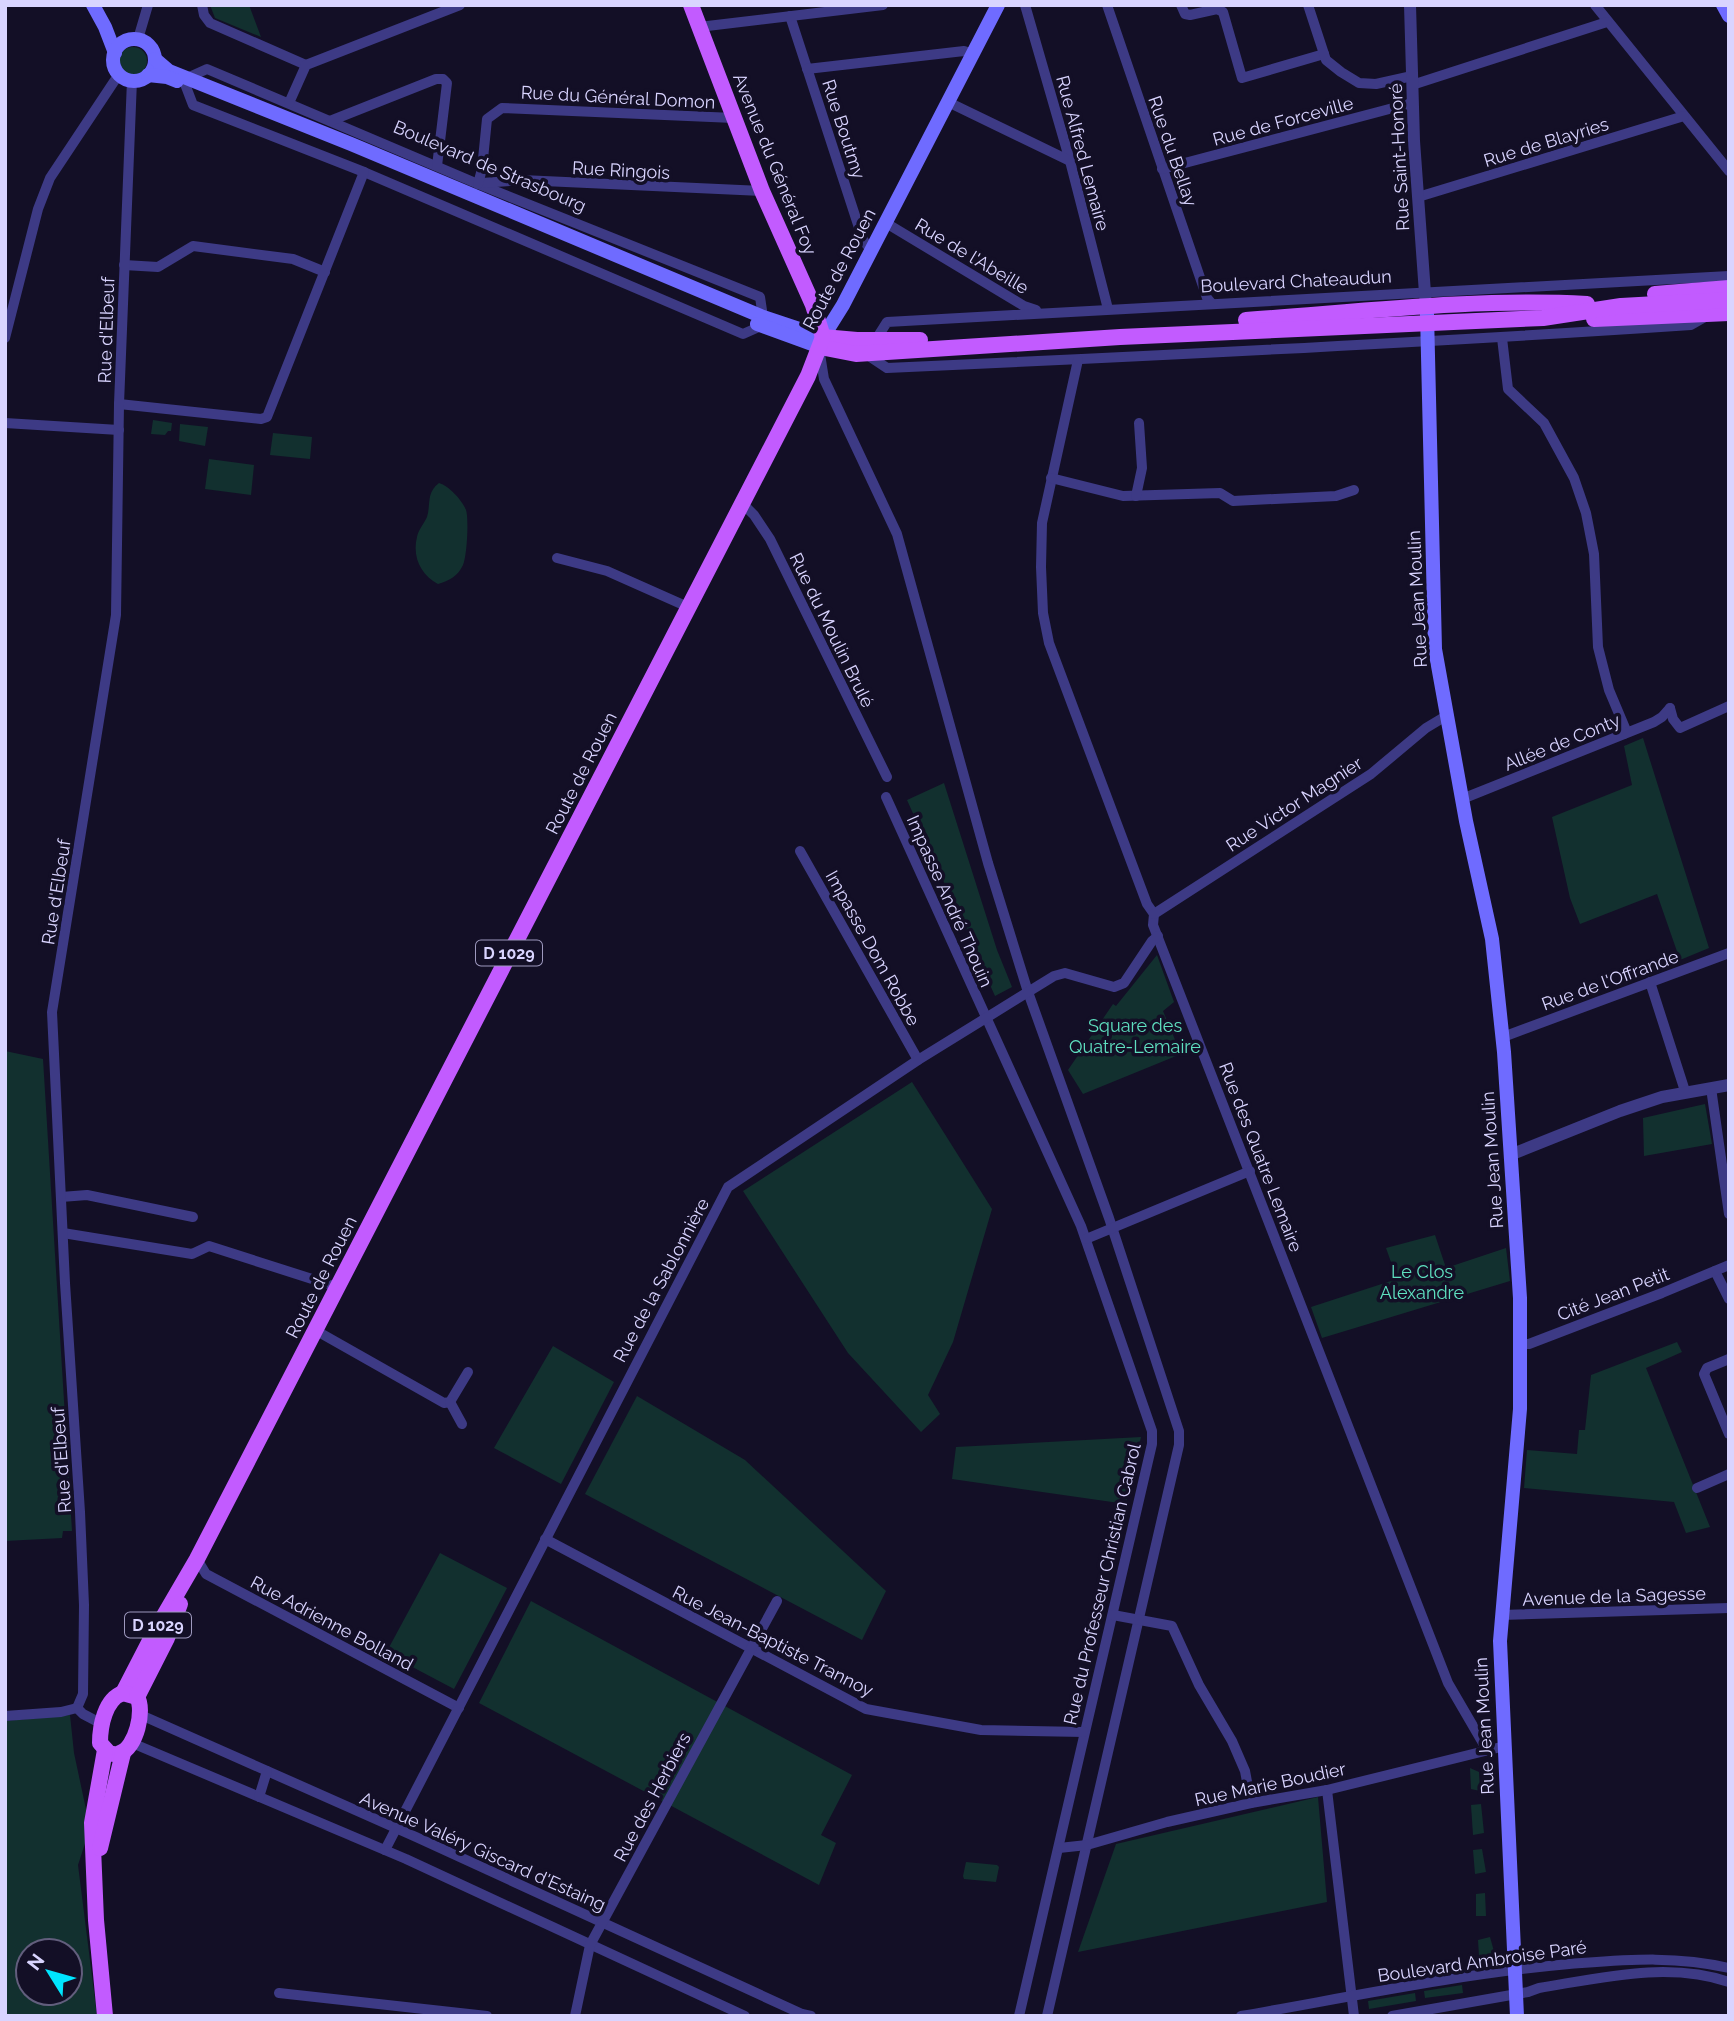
<svg xmlns="http://www.w3.org/2000/svg" width="1734" height="2021" viewBox="0 0 1734 2021" font-family="Raleway,sans-serif">
	<style>
		.green { fill: #12302f; fill-rule: evenodd }
		.lines { fill: none; stroke-linecap: round; stroke-linejoin: round }
		.minor { stroke: #3d3a85; stroke-width: 10 }
		.tertiary { stroke: #3d3a85; stroke-width: 12 }
		.secondary { stroke: #6f6bff; stroke-width: 14 }
		.primary { stroke: #c25bff; stroke-width: 16 }
		.labels { text-anchor: middle; dominant-baseline: central; stroke-width: 7; stroke-linejoin: round; paint-order: stroke }
		.shield { fill: #130f26; stroke: #9e99be; stroke-width: 2 }
		.shield-label { font-size: 16px; font-weight: bold; fill: #d9d4ff }
		.street-label { font-size: 18px; fill: #d9d4ff; stroke: #130f26 }
		.park-label { font-size: 18px; fill: #5fe0c0; stroke: #130f26 }
	</style>
	<rect width="100%" height="100%" fill="#130f26"/>
	<g class="green">
		<path d="M210,5H249L261,37L215,18Z"/>
		<circle cx="133" cy="61" r="14"/>
		<path d="M153,420L172,423L171,431H168L165,435L151,434Z"/>
		<path d="M180,424L208,427L205,446L179,441Z"/>
		<path d="M273,433L312,437L310,459L270,455Z"/>
		<path d="M209,459L254,465L251,495L205,489Z"/>
		<path d="M439,483C449,486 462,500 466,510C469,519 467,556 463,565C458,576 449,581 438,584C421,575 412,557 417,537C418,530 424,524 427,517C431,504 426,493 439,483Z"/>
		<path d="M1643,738L1709,948L1680,960L1657,894L1580,924L1570,898L1552,817L1632,785L1624,746Z"/>
		<path d="M944,783L997,950L1012,987L995,996L907,800Z"/>
		<path d="M1157,955L1174,1002L1163,1011L1181,1054L1083,1094L1068,1070L1113,1004L1116,1006Z"/>
		<path d="M5,1051L43,1059L72,1531H63L62,1538L5,1541Z"/>
		<path d="M912,1082L992,1209L953,1342L928,1395L940,1414L921,1432L848,1353L743,1191Z"/>
		<path d="M1705,1104L1712,1144L1644,1156L1643,1118Z"/>
		<path d="M1435,1235L1446,1268L1506,1248L1510,1281L1322,1338L1311,1307L1397,1279L1386,1248Z"/>
		<path d="M1677,1342L1682,1352L1646,1368L1710,1527L1686,1533L1674,1502L1524,1488L1527,1450L1577,1454L1579,1430H1585L1591,1375Z"/>
		<path d="M553,1346L614,1382L561,1484L494,1448Z"/>
		<path d="M637,1396L745,1460L886,1591L862,1640L585,1494Z"/>
		<path d="M1141,1437L1126,1504L952,1479L956,1447Z"/>
		<path d="M440,1553L507,1588L454,1689L386,1653Z"/>
		<path d="M531,1601L852,1775L821,1835L836,1843L819,1885L479,1703Z"/>
		<path d="M70,1715L74,1753L90,1828L78,1865L97,2016H5V1721ZM28,1951H70V1993H28Z"/>
		<path d="M1470,1768L1479,1772L1480,1791L1471,1789Z"/>
		<path d="M1318,1797L1327,1902L1078,1952L1116,1844Z"/>
		<path d="M1481,1804L1484,1833L1473,1835L1471,1805Z"/>
		<path d="M1482,1849L1486,1872L1475,1874L1473,1850Z"/>
		<path d="M966,1862L997,1865L999,1867L996,1882L964,1879L963,1876Z"/>
		<path d="M1485,1893L1486,1916H1476V1894Z"/>
		<path d="M1490,1937L1495,1955L1479,1956L1478,1940Z"/>
		<path d="M1462,1985L1463,1993L1425,1998L1424,1991Z"/>
		<path d="M1415,1993L1416,2001L1369,2009L1368,2001Z"/>
	</g>
	<g class="lines">
		<g class="minor">
			<path d="M202,5L204,15L210,23L306,65"/>
			<path d="M1025,5L1070,161L1108,309"/>
			<path d="M1107,5L1207,298L1212,304"/>
			<path d="M1181,5L1185,14L1190,15L1217,9L1223,12L1242,78L1324,54"/>
			<path d="M1308,5L1326,60L1341,72L1359,83L1376,84L1412,76"/>
			<path d="M1595,5L1729,171"/>
			<path d="M790,16L863,240L872,251"/>
			<path d="M699,27L883,5"/>
			<path d="M138,39L148,5"/>
			<path d="M807,69L964,51L973,54"/>
			<path d="M187,78L207,69L478,184L760,297L763,317"/>
			<path d="M185,84L193,105L364,172L743,334L761,326"/>
			<path d="M1412,85L1607,22"/>
			<path d="M948,102L1070,161"/>
			<path d="M289,103L306,65L460,5"/>
			<path d="M330,121L436,79H443L447,83L437,166"/>
			<path d="M1162,169L1412,103"/>
			<path d="M482,183L522,180L762,191"/>
			<path d="M478,184L482,169L487,119L502,108L734,118"/>
			<path d="M1418,197L1684,116"/>
			<path d="M886,223L1024,306L1036,310"/>
			<path d="M124,265L158,267L193,246L293,259L325,272"/>
			<path d="M5,338L38,209L50,178L119,74"/>
			<path d="M1502,338L1508,389L1544,423L1574,478L1586,513L1594,554L1598,647L1609,690L1625,728L1624,734"/>
			<path d="M875,341L887,322L1729,276"/>
			<path d="M820,354L824,379L897,534L988,863L1028,992L1109,1218L1179,1431V1445L1047,2016"/>
			<path d="M866,354L887,368C1155,356 1423,343 1691,325L1705,317"/>
			<path d="M1078,360L1042,523L1041,567L1043,613L1049,643L1147,904L1154,914L1153,925L1448,1683L1487,1750"/>
			<path d="M119,404L261,419L267,417L364,172"/>
			<path d="M5,423L119,430"/>
			<path d="M1051,478L1123,496L1220,493L1233,501L1336,496L1354,490"/>
			<path d="M1136,496L1142,468L1139,423"/>
			<path d="M742,503L754,515L770,539L887,777"/>
			<path d="M557,558L607,571L688,607"/>
			<path d="M1670,708L1673,719L1680,728L1729,706"/>
			<path d="M886,797L1081,1226L1152,1431V1444L1019,2016"/>
			<path d="M1462,799L1654,722L1662,717L1670,708"/>
			<path d="M800,851L918,1060"/>
			<path d="M1154,914L1371,774L1426,728L1446,716"/>
			<path d="M1650,982L1685,1091"/>
			<path d="M1503,1037L1729,953"/>
			<path d="M1711,1088L1729,1214"/>
			<path d="M61,1197L87,1195L193,1217"/>
			<path d="M63,1233L192,1254L209,1246L337,1287"/>
			<path d="M1086,1239L1250,1171"/>
			<path d="M1715,1271L1729,1299"/>
			<path d="M315,1330L444,1403L450,1402L468,1372"/>
			<path d="M1522,1344H1529L1662,1293L1729,1265"/>
			<path d="M1729,1359L1707,1368L1704,1374L1729,1434"/>
			<path d="M450,1402L462,1424"/>
			<path d="M1697,1488L1729,1474"/>
			<path d="M545,1539L866,1709L981,1730L1084,1732"/>
			<path d="M197,1559L206,1574L459,1708"/>
			<path d="M1113,1615L1172,1626L1199,1685L1232,1741L1245,1771L1251,1803"/>
			<path d="M1501,1615L1729,1608"/>
			<path d="M77,1708L83,1694L84,1605L80,1512L65,1283L52,1012L116,615L119,404L132,80"/>
			<path d="M77,1708L83,1714L102,1724"/>
			<path d="M141,1715L416,1837L802,2014L811,2016"/>
			<path d="M5,1716L61,1712L77,1708"/>
			<path d="M132,1743L406,1859L745,2016"/>
			<path d="M1327,1790L1354,2016"/>
			<path d="M259,1797L267,1771"/>
			<path d="M1059,1848L1087,1845L1167,1822L1251,1803L1327,1790L1505,1746"/>
			<path d="M385,1850L728,1187L918,1060L1054,976L1065,973L1114,987L1124,983L1152,941L1158,936"/>
			<path d="M279,1993L487,2016"/>
			<path d="M575,2016L590,1945L777,1601"/>
			<path d="M1241,2016C1350,1997 1459,1974 1569,1964C1625,1960 1674,1955 1729,1968"/>
			<path d="M1392,2016L1528,1992L1539,1988C1601,1978 1668,1961 1729,1982"/>
		</g>
		<g class="tertiary">
			<path d="M1410,5L1414,141L1426,307"/>
			<path d="M1510,1155L1620,1111L1662,1097L1729,1085"/>
		</g>
		<g class="secondary">
			<path d="M93,5L105,27L115,53"/>
			<path d="M1723,5L1729,16"/>
			<circle cx="134" cy="60" r="21"/>
			<path d="M155,59L169,71L351,144L763,317L823,337L843,305L998,5"/>
			<path d="M148,75L167,77L177,81"/>
			<path d="M1427,314L1435,649L1466,821L1492,939L1504,1052L1520,1298V1409L1500,1641L1517,2016"/>
			<path d="M757,324L820,347"/>
		</g>
		<g class="primary">
			<path d="M691,5L762,191L813,305L823,337"/>
			<path d="M1655,294L1729,288"/>
			<path d="M1594,319L1729,313"/>
			<path d="M1246,320C1359,312 1474,298 1587,304"/>
			<path d="M823,337L857,340H920"/>
			<path d="M820,347L856,354L1120,337L1543,318L1621,306L1729,300"/>
			<path d="M123,1693L155,1631L197,1559L808,376L823,337"/>
			<path d="M123,1693L137,1697C145,1710 136,1748 120,1753C117,1755 113,1754 109,1753L100,1743C100,1726 105,1699 123,1693Z"/>
			<path d="M137,1697L167,1638L180,1604"/>
			<path d="M105,1750L92,1823L96,1920L105,2016"/>
			<path d="M100,1848L123,1753"/>
		</g>
	</g>
	<g class="labels">
		<g class="shield">
			<rect x="476" y="940.5" width="66" height="25" rx="5"/>
			<rect x="125" y="1612.5" width="66" height="25" rx="5"/>
		</g>
		<g class="shield-label">
			<text x="509" y="953">D 1029</text>
			<text x="158" y="1625">D 1029</text>
		</g>
		<g class="street-label">
			<text transform="translate(618 97) rotate(3)">Rue du Général Domon</text>
			<text transform="translate(1283 121) rotate(-15)">Rue de Forceville</text>
			<text transform="translate(844 129) rotate(72)">Rue Boutmy</text>
			<text transform="translate(1546 142) rotate(-17)">Rue de Blayries</text>
			<text transform="translate(1173 151) rotate(71)">Rue du Bellay</text>
			<text transform="translate(1083 153) rotate(75)">Rue Alfred Lemaire</text>
			<text transform="translate(1399 157) rotate(-93)">Rue Saint-Honoré</text>
			<text transform="translate(775 164) rotate(68)">Avenue du Général Foy</text>
			<text transform="translate(490 166) rotate(23)">Boulevard de Strasbourg</text>
			<text transform="translate(621 170) rotate(3)">Rue Ringois</text>
			<text transform="translate(972 256) rotate(31)">Rue de l'Abeille</text>
			<text transform="translate(839 269) rotate(-62)">Route de Rouen</text>
			<text transform="translate(1296 281) rotate(-3)">Boulevard Chateaudun</text>
			<text transform="translate(106 330) rotate(-88)">Rue d'Elbeuf</text>
			<text transform="translate(1417 599) rotate(-93)">Rue Jean Moulin</text>
			<text transform="translate(832 630) rotate(64)">Rue du Moulin Brulé</text>
			<text transform="translate(1562 742) rotate(-22)">Allée de Conty</text>
			<text transform="translate(581 773) rotate(-63)">Route de Rouen</text>
			<text transform="translate(1294 804) rotate(-33)">Rue Victor Magnier</text>
			<text transform="translate(56 892) rotate(-81)">Rue d'Elbeuf</text>
			<text transform="translate(950 901) rotate(66)">Impasse André Thouin</text>
			<text transform="translate(873 948) rotate(61)">Impasse Dom Robbe</text>
			<text transform="translate(1610 980) rotate(-20)">Rue de l'Offrande</text>
			<text transform="translate(1261 1157) rotate(69)">Rue des Quatre Lemaire</text>
			<text transform="translate(1492 1160) rotate(-94)">Rue Jean Moulin</text>
			<text transform="translate(321 1277) rotate(-63)">Route de Rouen</text>
			<text transform="translate(661 1280) rotate(-62)">Rue de la Sablonnière</text>
			<text transform="translate(1613 1294) rotate(-21)">Cité Jean Petit</text>
			<text transform="translate(61 1460) rotate(-94)">Rue d'Elbeuf</text>
			<text transform="translate(1102 1584) rotate(-77)">Rue du Professeur Christian Cabrol</text>
			<text transform="translate(1614 1596) rotate(-2)">Avenue de la Sagesse</text>
			<text transform="translate(332 1623) rotate(28)">Rue Adrienne Bolland</text>
			<text transform="translate(773 1641) rotate(27)">Rue Jean-Baptiste Trannoy</text>
			<text transform="translate(1484 1726) rotate(-93)">Rue Jean Moulin</text>
			<text transform="translate(1270 1784) rotate(-12)">Rue Marie Boudier</text>
			<text transform="translate(652 1797) rotate(-62)">Rue des Herbiers</text>
			<text transform="translate(483 1851) rotate(24)">Avenue Valéry Giscard d'Estaing</text>
			<text transform="translate(1482 1961) rotate(-8)">Boulevard Ambroise Paré</text>
		</g>
		<g class="park-label">
			<text x="1135" y="1025">Square des<tspan x="1135" dy="21">Quatre-Lemaire</tspan></text>
			<text x="1422" y="1271">Le Clos<tspan x="1422" dy="21">Alexandre</tspan></text>
		</g>
	</g>
	<rect width="1734" height="2021" fill="none" stroke="#d9d4ff" stroke-width="14"/>
	<g transform="translate(49 1972) rotate(307)"><circle r="33" fill="#130f26" stroke="#625e7d" stroke-width="2"/>
	<path d="M0-5L12 26L0 18L-12 26Z" fill="#00e5ff"/>
	<text y="-10" font-size="19" font-weight="bold" text-anchor="middle" fill="#d9d4ff">N</text>
	</g>
</svg>
